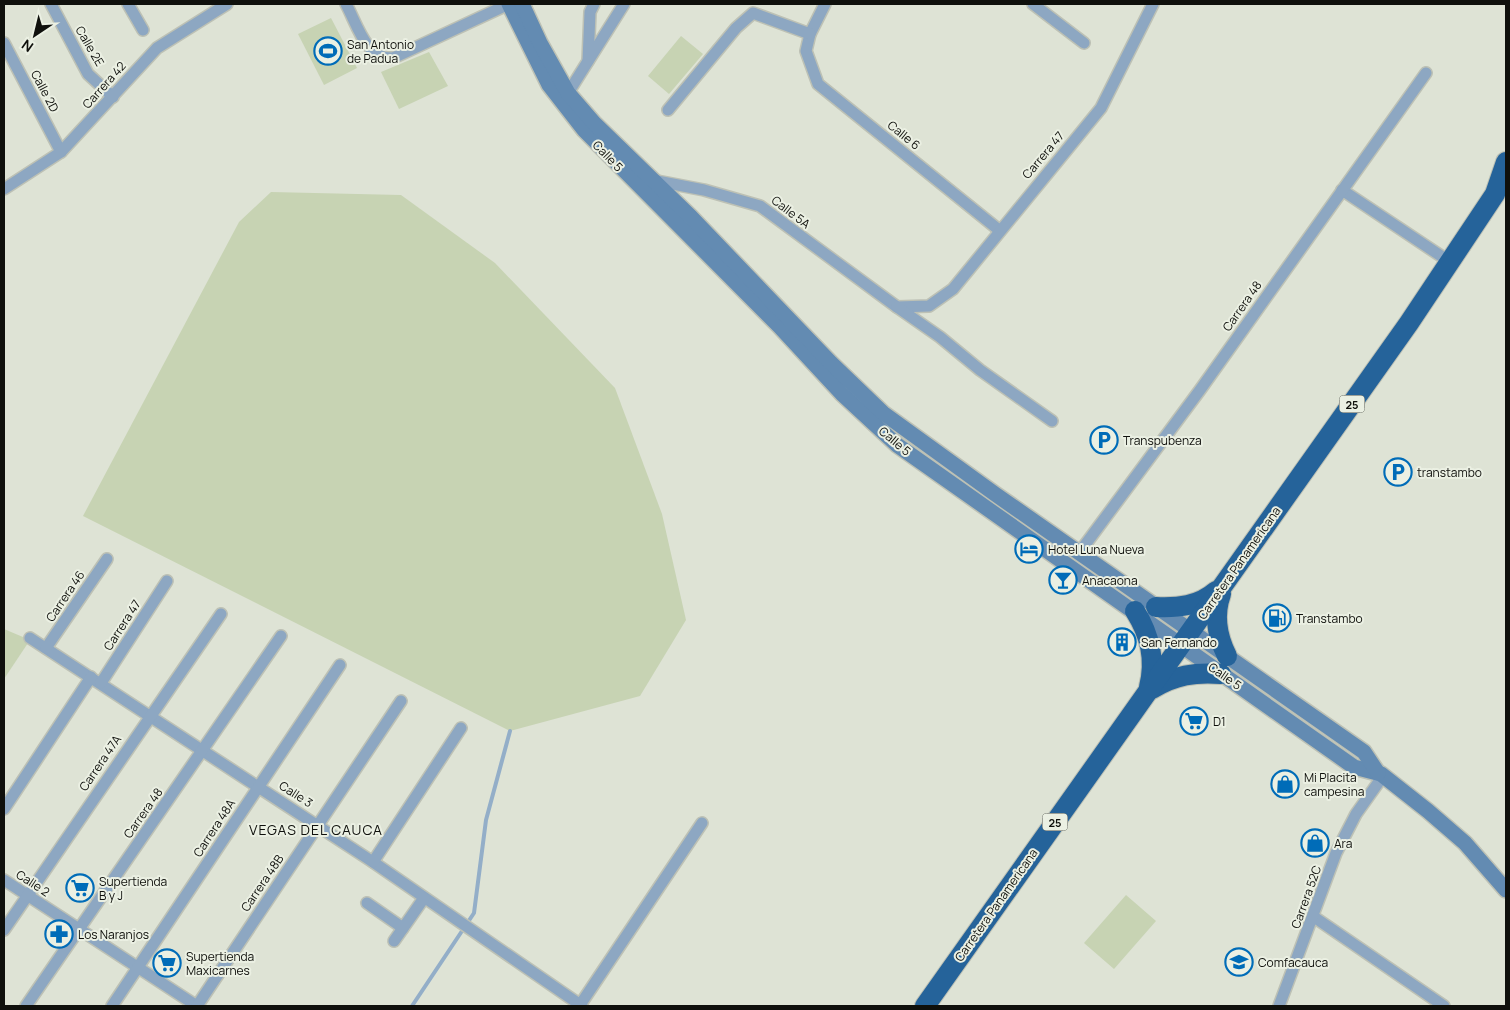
<svg xmlns="http://www.w3.org/2000/svg" width="1510" height="1010" viewBox="0 0 1510 1010" font-family="Manrope,sans-serif">
	<style>
		.green { fill: #c7d3b3 }
		.lines { fill: none; stroke-linecap: round; stroke-linejoin: round }
		.stream { stroke: #93aec8; stroke-width: 4 }
		.street-casing { stroke: #bdc1b5; stroke-width: 14 }
		.secondary-casing { stroke: #bdc1b5; stroke-width: 18 }
		.highway-casing { stroke: #bdc1b5; stroke-width: 22 }
		.street { stroke: #8da7c2; stroke-width: 11 }
		.secondary { stroke: #638bb2; stroke-width: 15 }
		.highway { stroke: #25639a; stroke-width: 20 }
		.labels { text-anchor: middle; dominant-baseline: central; stroke-width: 4; stroke-linejoin: round; paint-order: stroke }
		.shield { fill: #ebf0e3; stroke: #51534c; stroke-width: 1 }
		.shield-label { font-size: 11px; font-weight: bold; fill: #0f100c }
		.poi-label { font-size: 12px; fill: #0f100c; stroke: #ebf0e3; text-anchor: start }
		.street-label { font-size: 12px; fill: #0f100c; stroke: #ebf0e3 }
		.neighbourhood-label { font-size: 14px; letter-spacing: 1px; fill: #0f100c; stroke: #ebf0e3 }
	</style>
	<rect width="100%" height="100%" fill="#dee3d5"/>
	<g class="green">
		<path d="M331,18L357,68L324,85L298,34Z"/>
		<path d="M681,36L703,54L669,94L648,76Z"/>
		<path d="M429,52L448,86L399,109L381,72Z"/>
		<path d="M271,192L401,195L495,263L615,388L662,514L686,620L640,696L510,731L83,516L239,222Z"/>
		<path d="M4,629L30,640L4,679Z"/>
		<path d="M1126,895L1156,921L1114,969L1084,943Z"/>
	</g>
	<g class="lines">
		<path class="stream" d="M412,1006L474,913L486,820L510,731"/>
		<g class="street-casing">
			<g id="street">
				<path d="M51,4L88,74L113,97"/>
				<path d="M128,4L143,30"/>
				<path d="M346,4C357,24 366,60 393,58L509,4"/>
				<path d="M825,4L810,34L806,51L818,84L999,230"/>
				<path d="M1033,4L1084,43"/>
				<path d="M4,43L61,152"/>
				<path d="M588,61L590,12L594,4"/>
				<path d="M568,93L624,4"/>
				<path d="M668,110L736,28L753,13L810,34"/>
				<path d="M652,180L704,190L760,206L897,307L929,306L953,289L1101,108L1153,4"/>
				<path d="M4,189L61,152L157,48L227,4"/>
				<path d="M1342,190L1450,262"/>
				<path d="M897,307L940,337L980,370L1052,421"/>
				<path d="M1079,553L1200,390L1426,73"/>
				<path d="M30,638L373,862L582,1006"/>
				<path d="M46,648L107,559"/>
				<path d="M101,683L167,581"/>
				<path d="M4,809L91,677"/>
				<path d="M373,862L461,728"/>
				<path d="M4,880L197,1006"/>
				<path d="M367,903L403,928"/>
				<path d="M1314,917L1444,1006"/>
				<path d="M4,930L221,614"/>
				<path d="M394,941L424,898"/>
				<path d="M580,1005L702,823"/>
				<path d="M26,1006L281,636"/>
				<path d="M112,1006L340,665"/>
				<path d="M197,1006L401,701"/>
				<path d="M1279,1006L1336,853L1356,814L1383,776"/>
			</g>
		</g>
		<g class="secondary-casing">
			<g id="secondary">
				<path d="M509,4L549,85L584,130L779,326L842,394L897,445L1354,767L1381,774L1428,811L1465,843L1506,890"/>
				<path d="M522,4L540,43L568,93L594,123L691,217L831,363L883,413L995,494L1364,752L1378,773"/>
			</g>
		</g>
		<g class="highway-casing">
			<g id="highway">
				<path d="M1221,594C1213,616 1217,636 1227,656"/>
				<path d="M1156,607C1178,608 1199,606 1216,591"/>
				<path d="M1135,611C1150,635 1156,659 1149,687"/>
				<path d="M1152,689C1175,675 1195,672 1221,674"/>
				<path d="M925,1006L1409,323L1495,194L1506,162"/>
			</g>
		</g>
		<use href="#street" class="street"/>
		<use href="#secondary" class="secondary"/>
		<use href="#highway" class="highway"/>
	</g>
	<defs>
		<g id="stadium-ring" transform="scale(1.4375)"><circle r="9.5" fill="#ebf0e3" stroke="#006cb8" stroke-width="1.5"/><path d="M0-5a6.5 5 0 1 0 0 10a6.5 5 0 1 0 0-10ZM-3.5-1.8h7v3.6h-7Z" fill="#006cb8"/></g>
		<g id="parking-ring" transform="scale(1.4375)"><circle r="9.5" fill="#ebf0e3" stroke="#006cb8" stroke-width="1.5"/><path d="M-3.5-5.5H1a3.5 3.5 0 0 1 0 7H-1V5.5H-3.5ZM-1-3.4V-.6H.8a1.4 1.4 0 0 0 0-2.8Z" fill="#006cb8"/></g>
		<g id="hotel-ring" transform="scale(1.4375)"><circle r="9.5" fill="#ebf0e3" stroke="#006cb8" stroke-width="1.5"/><path d="M-6-4.5h1.5V1H6V5H4.5V3h-9V5H-6ZM-4 0a1.8 1.8 0 1 1 3.6 0ZM.5 0V-2.5h3Q6-2.5 6 0Z" fill="#006cb8"/></g>
		<g id="bar-ring" transform="scale(1.4375)"><circle r="9.5" fill="#ebf0e3" stroke="#006cb8" stroke-width="1.5"/><path d="M-6-5H6L.8 .8V4.5H3.5V6h-7V4.5H-.8V.8Z" fill="#006cb8"/></g>
		<g id="fuel-ring" transform="scale(1.4375)"><circle r="9.5" fill="#ebf0e3" stroke="#006cb8" stroke-width="1.5"/><path d="M-5.5-6h7V0h2V4h1.3V-2.5L3-4.5l.8-.8L6-3V5H2.5V1h-1V6h-7ZM-4.2-4.7v3.2H.2V-4.7Z" fill="#006cb8"/></g>
		<g id="building-ring" transform="scale(1.4375)"><circle r="9.5" fill="#ebf0e3" stroke="#006cb8" stroke-width="1.5"/><path d="M-4-6H4V6H1V3H-1V6H-4ZM-2.5-4.3h1.7v1.8h-1.7ZM.8-4.3h1.7v1.8H.8ZM-2.5-1h1.7V.8h-1.7ZM.8-1h1.7V.8H.8Z" fill="#006cb8"/></g>
		<g id="supermarket-ring" transform="scale(1.4375)"><circle r="9.5" fill="#ebf0e3" stroke="#006cb8" stroke-width="1.5"/><path d="M-6-5.5h2.5l.6 2H6L4.5 2H-2.5L-4.4-4H-6ZM-1.5 3.2a1.3 1.3 0 1 0 .1 0ZM3 3.2a1.3 1.3 0 1 0 .1 0Z" fill="#006cb8"/></g>
		<g id="shop-ring" transform="scale(1.4375)"><circle r="9.5" fill="#ebf0e3" stroke="#006cb8" stroke-width="1.5"/><path d="M-5-2.5h2.3a2.7 3.5 0 0 1 5.4 0H5L5.5 6h-11ZM-1.5-2.5h3a1.5 2.3 0 0 0-3 0Z" fill="#006cb8"/></g>
		<g id="pharmacy-ring" transform="scale(1.4375)"><circle r="9.5" fill="#ebf0e3" stroke="#006cb8" stroke-width="1.5"/><path d="M-2-6h4v4h4v4h-4v4h-4v-4h-4v-4h4Z" fill="#006cb8"/></g>
		<g id="school-ring" transform="scale(1.4375)"><circle r="9.5" fill="#ebf0e3" stroke="#006cb8" stroke-width="1.5"/><path d="M0-5L7-2L0 1L-7-2ZM-4 1L0 2.5L4 1V4Q0 6-4 4Z" fill="#006cb8"/></g>
	</defs>
	<g fill-rule="evenodd">
		<use href="#stadium-ring" x="328" y="51"/>
		<use href="#parking-ring" x="1104" y="440"/>
		<use href="#parking-ring" x="1398" y="472"/>
		<use href="#hotel-ring" x="1029" y="549"/>
		<use href="#bar-ring" x="1063" y="580"/>
		<use href="#fuel-ring" x="1277" y="618"/>
		<use href="#building-ring" x="1122" y="642"/>
		<use href="#supermarket-ring" x="1194" y="721"/>
		<use href="#shop-ring" x="1285" y="784"/>
		<use href="#shop-ring" x="1315" y="843"/>
		<use href="#supermarket-ring" x="80" y="888"/>
		<use href="#pharmacy-ring" x="59" y="934"/>
		<use href="#school-ring" x="1239" y="962"/>
		<use href="#supermarket-ring" x="167" y="963"/>
	</g>
	<g class="labels">
		<g class="shield">
			<rect x="1339.5" y="395.5" width="25" height="17" rx="4"/>
			<rect x="1042.5" y="813.5" width="25" height="17" rx="4"/>
		</g>
		<g class="shield-label">
			<text x="1352" y="404">25</text>
			<text x="1055" y="822">25</text>
		</g>
		<g class="poi-label">
			<text x="347" y="44">San Antonio<tspan x="347" dy="14">de Padua</tspan></text>
			<text x="1123" y="440">Transpubenza</text>
			<text x="1417" y="472">transtambo</text>
			<text x="1048" y="549">Hotel Luna Nueva</text>
			<text x="1082" y="580">Anacaona</text>
			<text x="1296" y="618">Transtambo</text>
			<text x="1141" y="642">San Fernando</text>
			<text x="1213" y="721">D1</text>
			<text x="1304" y="777">Mi Placita<tspan x="1304" dy="14">campesina</tspan></text>
			<text x="1334" y="843">Ara</text>
			<text x="99" y="881">Supertienda<tspan x="99" dy="14">B y J</tspan></text>
			<text x="78" y="934">Los Naranjos</text>
			<text x="186" y="956">Supertienda<tspan x="186" dy="14">Maxicarnes</tspan></text>
			<text x="1258" y="962">Comfacauca</text>
		</g>
		<g class="street-label">
			<text transform="translate(90 46) rotate(60)">Calle 2E</text>
			<text transform="translate(104 85) rotate(-48)">Carrera 42</text>
			<text transform="translate(45 91) rotate(62)">Calle 2D</text>
			<text transform="translate(904 135) rotate(39)">Calle 6</text>
			<text transform="translate(1043 155) rotate(-50)">Carrera 47</text>
			<text transform="translate(608 156) rotate(46)">Calle 5</text>
			<text transform="translate(791 212) rotate(37)">Calle 5A</text>
			<text transform="translate(1242 306) rotate(-55)">Carrera 48</text>
			<text transform="translate(895 441) rotate(40)">Calle 5</text>
			<text transform="translate(1239 563) rotate(-55)">Carretera Panamericana</text>
			<text transform="translate(65 596) rotate(-56)">Carrera 46</text>
			<text transform="translate(122 625) rotate(-57)">Carrera 47</text>
			<text transform="translate(1225 676) rotate(35)">Calle 5</text>
			<text transform="translate(100 763) rotate(-56)">Carrera 47A</text>
			<text transform="translate(296 794) rotate(33)">Calle 3</text>
			<text transform="translate(143 813) rotate(-55)">Carrera 48</text>
			<text transform="translate(214 828) rotate(-57)">Carrera 48A</text>
			<text transform="translate(33 883) rotate(33)">Calle 2</text>
			<text transform="translate(262 883) rotate(-56)">Carrera 48B</text>
			<text transform="translate(1306 897) rotate(-70)">Carrera 52C</text>
			<text transform="translate(996 905) rotate(-55)">Carretera Panamericana</text>
		</g>
		<g class="neighbourhood-label">
			<text x="316" y="829">VEGAS DEL CAUCA</text>
		</g>
	</g>
	<rect width="1510" height="1010" fill="none" stroke="#0f100c" stroke-width="10"/>
	<g transform="translate(35 35) rotate(215)" stroke="#ebf0e3" stroke-width="4" paint-order="stroke">
	<path d="M0-4L9 19L0 12L-9 19Z" fill="#0f100c"/>
	<text y="-8" font-size="14" font-weight="bold" text-anchor="middle" fill="#0f100c">N</text>
	</g>
</svg>
